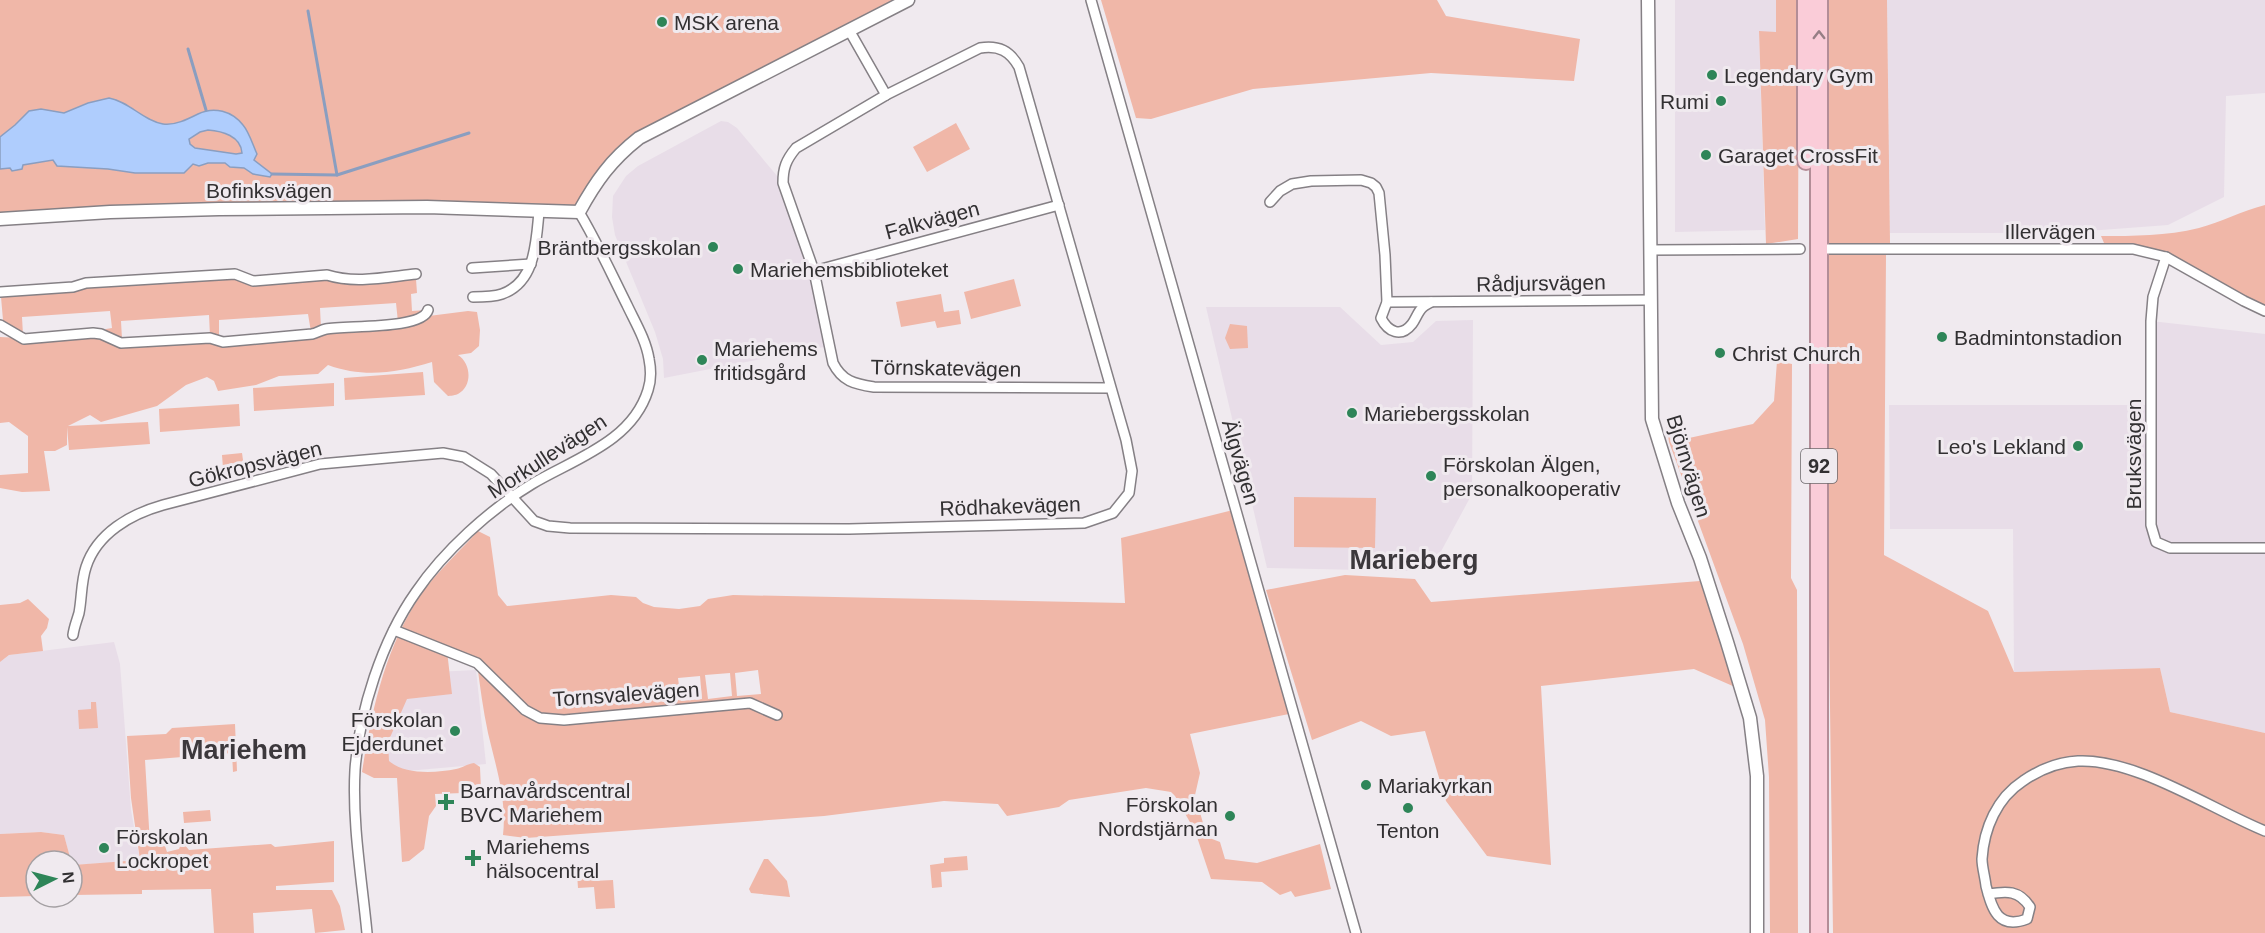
<svg xmlns="http://www.w3.org/2000/svg" width="2265" height="933" viewBox="0 0 2265 933" font-family="Arial,sans-serif">
	<style>
		.built { fill: #e8dde8 }
		.green { fill: #f0b7a8; fill-rule: evenodd }
		.water { fill: #afcdfd; stroke: #8a9ec0; stroke-width: 1.5; fill-rule: evenodd }
		.lines { fill: none; stroke-linecap: round; stroke-linejoin: round }
		.stream { stroke: #8a9ec0; stroke-width: 3 }
		.minor-casing { stroke: #858085; stroke-width: 12 }
		.tertiary-casing { stroke: #858085; stroke-width: 15 }
		.trunk-casing { stroke: #b38d97; stroke-width: 20 }
		.minor { stroke: #fff; stroke-width: 9 }
		.tertiary { stroke: #fff; stroke-width: 12 }
		.trunk { stroke: #faccd8; stroke-width: 16 }
		.oneway { stroke: #967e85 }
		.poi-dot { fill: #2e8558; stroke: #f0eaef; stroke-width: 2 }
		.labels { text-anchor: middle; dominant-baseline: central; stroke-width: 6; stroke-linejoin: round; paint-order: stroke }
		.shield { fill: #f0eaef; stroke: #6b686b; stroke-width: 1.5 }
		.shield-label { font-size: 20px; font-weight: bold; fill: #323032 }
		.poi-label { font-size: 21px; fill: #323032; stroke: #f0eaef; text-anchor: start }
		.street-label { font-size: 21px; fill: #323032; stroke: #f0eaef }
		.district-label { font-size: 27px; font-weight: bold; fill: #3c383c; stroke: #f0eaef }
	</style>
	<rect width="100%" height="100%" fill="#f0eaef"/>
	<g class="built">
		<path d="M1675,0H1776V32H1759L1765,230L1675,232Z"/>
		<path d="M1887,0H2265V93L2226,96L2224,197L2168,225L2061,233H1890Z"/>
		<path d="M721,121L728,122L737,128L783,183L798,228L829,346L664,378L663,359L655,332L615,235L612,217L613,196L626,176L638,166Z"/>
		<path d="M1206,307H1340L1381,345L1413,342L1436,321L1473,320L1472,494L1438,557L1408,571L1267,568Z"/>
		<path d="M2151,321L2265,334V733L2170,712L2160,668L2014,672L2013,529H1890L1889,405H2151Z"/>
		<path d="M114,642L120,664L131,810L140,861L72,865L64,835L41,832L0,834V662L9,655Z"/>
		<path d="M476,670L486,764L373,774L394,674Z"/>
	</g>
	<g class="green">
		<path d="M0,0H908L639,138L579,212L427,207L0,219Z"/>
		<path d="M1101,0H1437L1446,16L1580,39L1574,81L1431,73L1253,89L1151,119L1136,118Z"/>
		<path d="M1776,0H1799L1798,239L1766,244L1759,31L1776,32Z"/>
		<path d="M1828,0H1887L1890,243L1826,245Z"/>
		<path d="M956,123L970,149L927,172L913,147Z"/>
		<path d="M2265,205V311L2135,246L2104,243L2101,236C2134,236 2166,236 2199,228C2221,222 2242,211 2265,205Z"/>
		<path d="M1824,254L1886,255L1884,555L1988,611L2014,672L2160,668L2170,712L2265,733V933H1833Z"/>
		<path d="M229,277L325,278L347,283L412,277L416,279L417,293L411,294L412,311L426,310L427,312L398,322L396,303L320,308L321,328L311,332L308,314L219,320V338L210,336L209,315L121,321L122,339L103,332L106,329L112,328L110,311L22,317L23,335L0,321L3,320L1,297L2,295L84,286Z"/>
		<path d="M1014,279L1021,306L971,319L964,292Z"/>
		<path d="M941,294L944,312L959,310L961,324L937,328L935,321L901,327L896,302Z"/>
		<path d="M468,311L477,312L480,330L479,346L471,353L458,355C471,363 473,386 458,394C457,395 449,396 448,396L434,382L432,362C397,373 363,378 328,365L318,374L279,376L256,385L218,391L214,381L207,377L186,385L157,406L101,422L90,415L68,426L148,422L150,444L69,450L67,427V445L55,451H44L50,491L22,492L0,488V475L28,473V436L9,422L0,423V337L21,338L93,333L121,343L224,342Z"/>
		<path d="M1230,324L1247,326L1248,348L1230,349L1225,338Z"/>
		<path d="M1777,361L1792,364L1791,578L1797,590L1798,933H1770L1769,777L1765,720L1743,644L1669,442L1665,417L1682,420L1689,438L1753,424L1774,401Z"/>
		<path d="M423,372L425,395L345,400L344,378Z"/>
		<path d="M334,383V406L254,411L253,388Z"/>
		<path d="M239,404L240,426L160,432L159,409Z"/>
		<path d="M242,453L244,467L223,468L222,455Z"/>
		<path d="M1294,497L1376,498L1375,548L1294,547Z"/>
		<path d="M1233,510L1289,714L1190,734L1200,773L1195,795L1207,837L1220,842L1225,859L1257,863L1320,844L1331,889L1295,897L1291,891L1280,895L1262,882L1211,879L1195,831L1175,796L1171,792L1146,788L1069,800L1059,807L1007,816L998,804L944,801L824,816L526,838L503,835C507,800 496,767 488,733C483,710 480,686 477,663L447,651L452,694L407,699L388,742L389,761C405,775 436,773 456,769C462,768 467,764 474,763L480,767L481,790L463,793L435,794L436,806L429,816L424,849L409,861L402,862L397,778H374L362,772C372,709 385,647 422,593C438,571 460,551 478,531L490,537L498,595L507,606L611,595L636,597L643,603L654,607L679,609L700,606L708,599L733,595L1125,603L1121,538ZM758,670L761,694L737,696L735,673ZM730,673L732,696L708,699L705,675ZM700,676L702,699L681,701L678,678Z"/>
		<path d="M1345,575L1415,579L1431,602L1700,581L1735,687L1694,669L1541,686L1551,865L1487,856L1446,801L1425,731L1391,736L1361,721L1312,740L1266,590Z"/>
		<path d="M28,599L49,619L47,628L41,636L43,651L9,655L0,662V605L20,603Z"/>
		<path d="M91,702H96L98,728L79,729L78,710L91,709Z"/>
		<path d="M235,724L237,771L233,772L232,753L145,760L150,844L165,846L167,852L179,849L181,844H184L189,850L271,844L275,847L334,841V882L276,886V890H332L340,906L345,930L315,933L312,909L253,913L254,933H214L211,889L142,890V894L72,895V863L73,865L140,860L131,798L127,736L166,734L172,728Z"/>
		<path d="M210,810L211,821L184,823L183,812Z"/>
		<path d="M41,832L64,835L71,861H36V896L0,897V834Z"/>
		<path d="M967,856L968,870L941,872L942,887L932,888L930,865L944,863V858Z"/>
		<path d="M764,859H768L787,881L790,897L751,893L749,889Z"/>
		<path d="M592,873L593,881L613,880L615,908L596,909L594,887L578,888L577,874Z"/>
	</g>
	<path class="water" d="M109,98C130,102 142,120 163,124C174,126 188,119 198,114C214,106 232,111 243,125C249,132 253,145 257,154L254,160L272,174L270,177L253,174L244,168L230,167L225,163H208L199,166L193,164L184,173H135L108,169L57,166L53,160L23,165L22,169L12,171L10,168L0,169V137L15,125L29,111L41,109L64,113L88,103ZM208,130C222,131 241,136 242,153L236,154L195,148L190,144L189,139L200,132Z"/>
	<g class="lines">
		<g class="stream">
			<path d="M308,11L337,175"/>
			<path d="M188,49L206,110"/>
			<path d="M272,174L337,175L469,133"/>
		</g>
		<g class="minor-casing">
			<g id="minor">
				<path d="M1091,0L1356,933"/>
				<path d="M849,30L886,95"/>
				<path d="M1270,202L1280,191L1292,184L1311,181L1361,180L1371,183L1376,187L1379,193L1385,255L1387,302L1381,318C1388,332 1401,338 1412,324C1416,319 1418,311 1423,307C1425,305 1428,304 1431,302"/>
				<path d="M1821,249H2133L2166,257L2244,301L2265,311"/>
				<path d="M1650,250L1800,249"/>
				<path d="M2166,257L2153,297L2151,321V525L2156,542L2170,548H2265"/>
				<path d="M472,268L531,264"/>
				<path d="M814,271L1059,205"/>
				<path d="M0,292L73,287L86,283L235,274L253,281L327,275C355,284 387,277 416,274"/>
				<path d="M473,297C483,297 493,297 502,294C536,282 536,241 539,212"/>
				<path d="M1387,302L1650,300"/>
				<path d="M0,325L24,339L93,333L101,334L121,343L210,338L223,342L312,334C317,333 321,330 326,329C345,325 422,330 428,310"/>
				<path d="M394,630L477,663L525,710L540,718L564,720L750,703L777,715"/>
				<path d="M73,635C74,627 77,620 79,613C82,597 81,582 86,567C97,533 131,514 163,505L320,464L443,453L464,457L491,474L534,521L548,526L570,528L849,529L1084,523L1113,513L1129,493L1132,471L1126,440L1019,67C1010,51 999,45 980,48L886,95L796,148C786,160 783,168 783,183L814,271L833,363C842,381 854,384 874,387L1111,388"/>
				<path d="M1988,894C2007,891 2019,890 2030,907L2027,919C1998,930 1992,909 1986,886C1985,877 1982,867 1982,859C1984,828 1997,798 2023,781C2039,770 2058,762 2078,761C2135,758 2213,810 2265,831"/>
				<path d="M367,933C362,880 352,824 355,770C359,712 382,640 416,592C444,551 489,510 532,484C574,459 632,442 648,390C651,381 651,369 649,359C646,340 635,322 627,305C611,273 597,242 579,212"/>
			</g>
		</g>
		<g class="tertiary-casing">
			<g id="tertiary">
				<path d="M1648,0L1652,419L1678,503L1700,558L1727,642L1750,718L1757,776V933"/>
				<path d="M0,219L110,212L219,209L427,207L579,212C596,181 611,160 639,138L908,0"/>
			</g>
		</g>
		<g class="trunk-casing">
			<g id="trunk">
				<path d="M1806,0V161"/>
				<path d="M1819,0V933"/>
			</g>
		</g>
		<use href="#minor" class="minor"/>
		<use href="#tertiary" class="tertiary"/>
		<use href="#trunk" class="trunk"/>
	</g>
	<defs><path id="oneway-chevron" d="M-2-3.5L2.5 0L-2 3.5" fill="none" stroke-width="1.6" stroke-linecap="round" stroke-linejoin="round" transform="scale(1.5)"/></defs>
	<use class="oneway" href="#oneway-chevron" transform="translate(1819 35) rotate(-90)"/>
	<g class="poi-dot">
		<circle cx="662" cy="22" r="6"/>
		<circle cx="1712" cy="75" r="6"/>
		<circle cx="1721" cy="101" r="6"/>
		<circle cx="1706" cy="155" r="6"/>
		<circle cx="713" cy="247" r="6"/>
		<circle cx="738" cy="269" r="6"/>
		<circle cx="1942" cy="337" r="6"/>
		<circle cx="1720" cy="353" r="6"/>
		<circle cx="702" cy="360" r="6"/>
		<circle cx="1352" cy="413" r="6"/>
		<circle cx="2078" cy="446" r="6"/>
		<circle cx="1431" cy="476" r="6"/>
		<circle cx="455" cy="731" r="6"/>
		<circle cx="1366" cy="785" r="6"/>
		<path d="M443 793h6v6h6v6h-6v6h-6v-6h-6v-6h6z"/>
		<circle cx="1408" cy="808" r="6"/>
		<circle cx="1230" cy="816" r="6"/>
		<circle cx="104" cy="848" r="6"/>
		<path d="M470 849h6v6h6v6h-6v6h-6v-6h-6v-6h6z"/>
	</g>
	<g class="labels">
		<rect class="shield" x="1801" y="449" width="36" height="34" rx="4.5"/>
		<g class="shield-label">
			<text x="1819" y="466">92</text>
		</g>
		<g class="poi-label">
			<text x="674" y="22">MSK arena</text>
			<text x="1724" y="75">Legendary Gym</text>
			<text x="1709" y="101" text-anchor="end">Rumi</text>
			<text x="1718" y="155">Garaget CrossFit</text>
			<text x="701" y="247" text-anchor="end">Bräntbergsskolan</text>
			<text x="750" y="269">Mariehemsbiblioteket</text>
			<text x="1954" y="337">Badmintonstadion</text>
			<text x="714" y="348">Mariehems<tspan x="714" dy="24">fritidsgård</tspan></text>
			<text x="1732" y="353">Christ Church</text>
			<text x="1364" y="413">Mariebergsskolan</text>
			<text x="2066" y="446" text-anchor="end">Leo's Lekland</text>
			<text x="1443" y="464">Förskolan Älgen,<tspan x="1443" dy="24">personalkooperativ</tspan></text>
			<text x="443" y="719" text-anchor="end">Förskolan<tspan x="443" dy="24">Ejderdunet</tspan></text>
			<text x="1378" y="785">Mariakyrkan</text>
			<text x="460" y="790">Barnavårdscentral<tspan x="460" dy="24">BVC Mariehem</tspan></text>
			<text x="1218" y="804" text-anchor="end">Förskolan<tspan x="1218" dy="24">Nordstjärnan</tspan></text>
			<text x="1408" y="830" text-anchor="middle">Tenton</text>
			<text x="116" y="836">Förskolan<tspan x="116" dy="24">Lockropet</tspan></text>
			<text x="486" y="846">Mariehems<tspan x="486" dy="24">hälsocentral</tspan></text>
		</g>
		<g class="street-label">
			<text x="269" y="190">Bofinksvägen</text>
			<text transform="translate(932 220) rotate(-15)">Falkvägen</text>
			<text x="2050" y="231">Illervägen</text>
			<text transform="translate(1541 283) rotate(-1)">Rådjursvägen</text>
			<text transform="translate(946 368) rotate(1)">Törnskatevägen</text>
			<text transform="translate(2133 454) rotate(-90)">Bruksvägen</text>
			<text transform="translate(547 456) rotate(-33)">Morkullevägen</text>
			<text transform="translate(1241 462) rotate(74)">Älgvägen</text>
			<text transform="translate(255 464) rotate(-14)">Gökropsvägen</text>
			<text transform="translate(1689 466) rotate(73)">Björnvägen</text>
			<text transform="translate(1010 506) rotate(-2)">Rödhakevägen</text>
			<text transform="translate(626 694) rotate(-4)">Tornsvalevägen</text>
		</g>
		<g class="district-label">
			<text x="1414" y="560">Marieberg</text>
			<text x="244" y="750">Mariehem</text>
		</g>
	</g>
	<g transform="translate(54 879) rotate(84)"><circle r="28" fill="#f0eaef" stroke="#a4a0a3" stroke-width="1.5"/>
	<path d="M0-4.5L10 22L0 15L-10 22Z" fill="#2e8558"/>
	<text y="-9" font-size="16" font-weight="bold" text-anchor="middle" fill="#323032">N</text>
	</g>
</svg>
